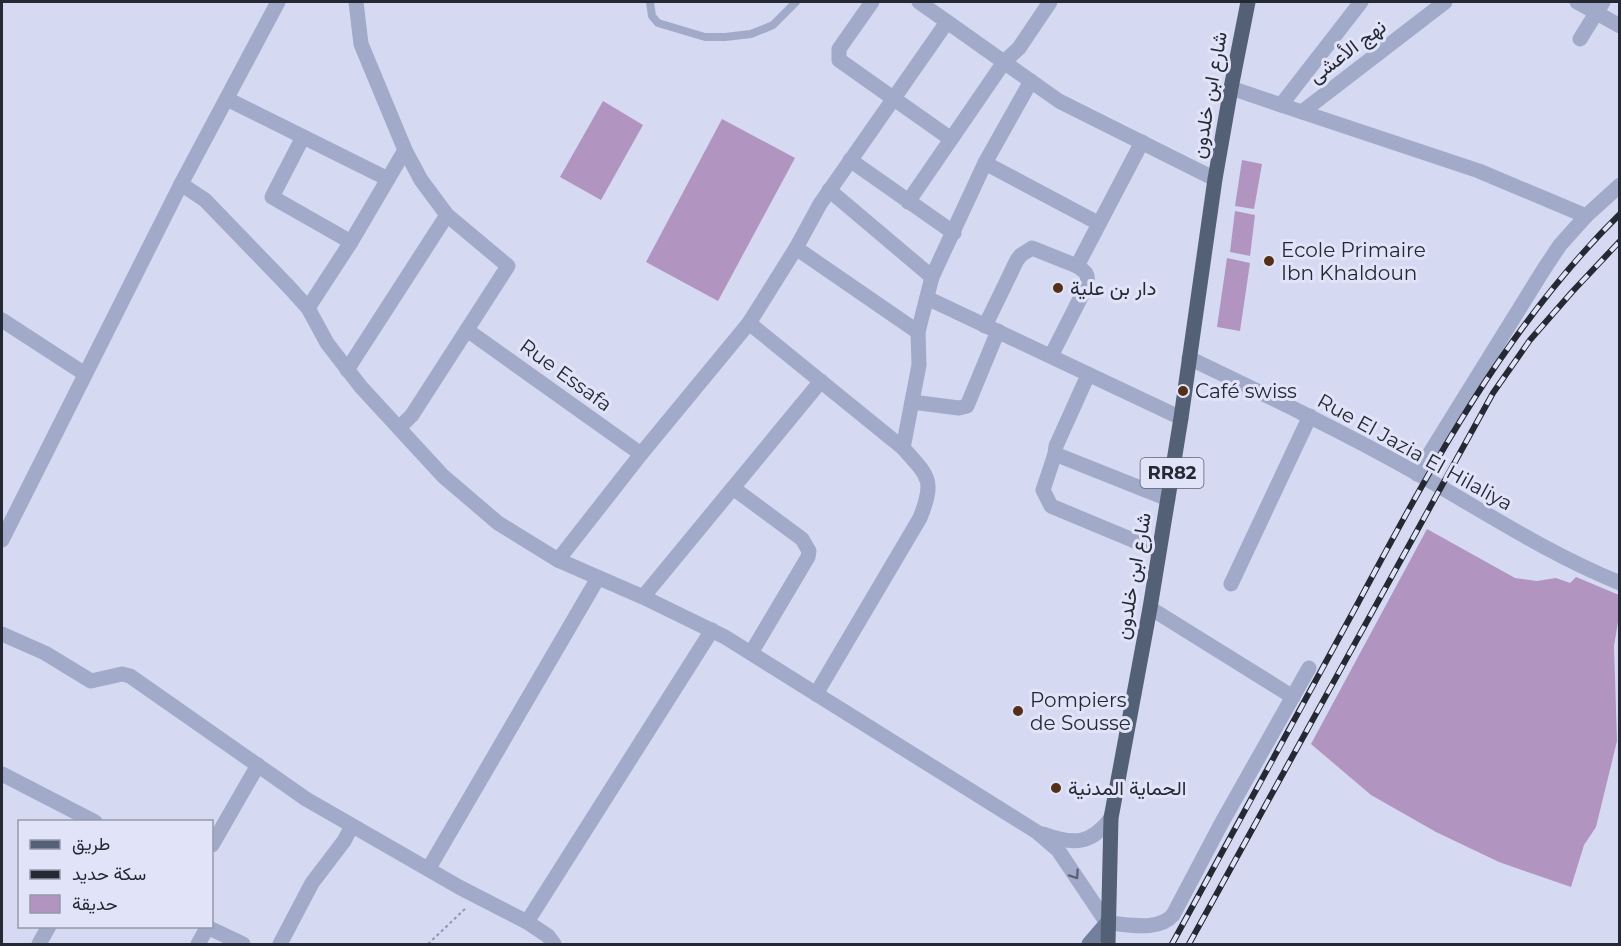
<svg xmlns="http://www.w3.org/2000/svg" width="1621" height="946" viewBox="0 0 1621 946" font-family="Montserrat,Vazirmatn,sans-serif">
	<style>
		.green { fill: #b195c0 }
		.lines { fill: none; stroke-linecap: round; stroke-linejoin: round }
		.path { stroke: #8b95b5; stroke-width: 2; stroke-dasharray: 3 3; stroke-linecap: butt }
		.service { stroke: #a1aac9; stroke-width: 8 }
		.minor { stroke: #a1aac9; stroke-width: 15 }
		.tertiary { stroke: #a1aac9; stroke-width: 15 }
		.secondary { stroke: #73809c; stroke-width: 15 }
		.primary { stroke: #546076; stroke-width: 15 }
		.rail-casing { stroke: #242933; stroke-width: 6 }
		.rail { stroke: #e1e4f9; stroke-width: 4; stroke-dasharray: 11; stroke-linecap: butt }
		.oneway { stroke: #5c6376 }
		.poi-dot { fill: #553019; stroke: #e1e4f9; stroke-width: 2 }
		.labels { text-anchor: middle; dominant-baseline: central; stroke-width: 6; stroke-linejoin: round; paint-order: stroke }
		.shield { fill: #e1e4f9; stroke: #5d616e; stroke-width: 1.5 }
		.shield-label { font-size: 18px; font-weight: bold; fill: #242933 }
		.street-label { font-size: 20px; fill: #242933; stroke: #e1e4f9 }
		.poi-label { font-size: 20px; fill: #242933; stroke: #e1e4f9; text-anchor: start }
	</style>
	<rect width="100%" height="100%" fill="#d5d9f1"/>
	<g class="green">
		<path d="M603,101L643,125L601,200L560,177Z"/>
		<path d="M722,119L795,158L718,301L646,262Z"/>
		<path d="M1242,160L1262,164L1254,209L1235,206Z"/>
		<path d="M1235,211L1255,215L1250,256L1230,252Z"/>
		<path d="M1227,258L1250,263L1240,331L1217,327Z"/>
		<path d="M1427,529L1515,578L1537,581L1556,578L1570,583L1576,577L1619,595V616L1614,646L1617,741L1596,827L1584,845L1571,887L1499,862L1436,832L1371,795L1311,744Z"/>
	</g>
	<g class="lines">
		<path class="path" d="M428,944L467,907"/>
		<path class="service" d="M650,2L652,16L658,23L705,37H725L751,34L766,28L773,25L796,2"/>
		<g class="minor">
			<path d="M356,2L361,44L405,150L421,180L447,215L508,266L412,415L399,428"/>
			<path d="M872,2L839,49V60L951,139"/>
			<path d="M919,2L1059,101L1215,179"/>
			<path d="M1577,2L1620,26"/>
			<path d="M1580,39L1603,2"/>
			<path d="M1231,88L1281,105L1361,2"/>
			<path d="M227,99L388,179"/>
			<path d="M1281,105L1479,171L1586,216L1620,185"/>
			<path d="M1302,112L1445,2"/>
			<path d="M303,137L272,197L351,242"/>
			<path d="M850,160L954,233"/>
			<path d="M985,163L1098,223"/>
			<path d="M181,184L205,200L289,287L308,308L327,343L361,387L443,476L498,523L558,560L643,597L725,637L1037,832L1058,850L1107,923C1128,924 1158,932 1173,915L1221,824L1309,668"/>
			<path d="M829,190L932,277"/>
			<path d="M908,202L1004,62L1019,48L1050,2"/>
			<path d="M927,298L1181,418"/>
			<path d="M308,308L351,242L405,150"/>
			<path d="M2,320L85,374"/>
			<path d="M749,323L903,448C929,477 935,480 920,518L816,694"/>
			<path d="M985,326L1017,260L1021,255L1032,248L1077,266"/>
			<path d="M467,330L641,454"/>
			<path d="M918,332L796,248L820,204L947,22"/>
			<path d="M1051,356L1087,285C1089,274 1086,272 1077,266L1142,142"/>
			<path d="M347,370L447,215"/>
			<path d="M1088,375L1056,446L1055,454L1168,499"/>
			<path d="M912,402L959,408L967,406L998,331"/>
			<path d="M903,448L919,365L918,332L932,277L985,163L1031,81"/>
			<path d="M1055,454L1043,490L1051,506L1159,551"/>
			<path d="M1417,474L1544,269L1560,245L1586,216"/>
			<path d="M733,488L802,539L809,551L808,557L751,653"/>
			<path d="M558,560L641,454L749,323L796,248"/>
			<path d="M1231,584L1310,416"/>
			<path d="M643,597L821,381"/>
			<path d="M1150,608L1293,697"/>
			<path d="M2,634L45,653L91,681L122,674L130,676L306,799L459,887L527,922L548,936L554,944"/>
			<path d="M2,774L95,822"/>
			<path d="M1043,834C1073,845 1091,845 1111,818"/>
			<path d="M212,845L258,765"/>
			<path d="M429,868L598,578"/>
			<path d="M527,922L712,630"/>
			<path d="M205,926L243,944"/>
			<path d="M39,944L49,926"/>
			<path d="M198,944L207,928"/>
			<path d="M280,944L312,883L344,841L352,826"/>
		</g>
		<g class="tertiary">
			<path d="M1189,358C1266,395 1344,432 1418,474C1485,512 1548,554 1620,583"/>
			<path d="M2,540L181,184L278,2"/>
		</g>
		<path class="secondary" d="M1089,944L1107,923"/>
		<path class="primary" d="M1108,944L1111,818L1150,608L1181,418L1215,179L1231,88L1248,2"/>
		<g class="rail-casing">
			<g id="rail">
				<path d="M1172,944C1234,831 1296,717 1358,603C1432,465 1507,325 1620,214"/>
				<path d="M1189,944L1493,393L1530,340L1572,292L1620,241"/>
			</g>
		</g>
		<use href="#rail" class="rail"/>
	</g>
	<defs><path id="oneway-chevron" d="M-2-3.5L2.5 0L-2 3.5" fill="none" stroke-width="1.6" stroke-linecap="round" stroke-linejoin="round" transform="scale(1.5)"/></defs>
	<use class="oneway" href="#oneway-chevron" transform="translate(1075 875) rotate(56)"/>
	<g class="poi-dot">
		<circle cx="1269" cy="261" r="6"/>
		<circle cx="1058" cy="288" r="6"/>
		<circle cx="1183" cy="391" r="6"/>
		<circle cx="1018" cy="711" r="6"/>
		<circle cx="1056" cy="788" r="6"/>
	</g>
	<g class="labels">
		<rect class="shield" x="1140.5" y="458" width="63" height="30" rx="4.5"/>
		<g class="shield-label">
			<text x="1172" y="473">RR82</text>
		</g>
		<g class="street-label">
			<text transform="translate(1347 51) rotate(-37)">نهج الأعشى</text>
			<text transform="translate(1209 95) rotate(-80)">شارع ابن خلدون</text>
			<text transform="translate(566 375) rotate(36)">Rue Essafa</text>
			<text transform="translate(1415 452) rotate(29)">Rue El Jazia El Hilaliya</text>
			<text transform="translate(1133 576) rotate(-80)">شارع ابن خلدون</text>
		</g>
		<g class="poi-label">
			<text x="1281" y="250">Ecole Primaire<tspan x="1281" dy="23">Ibn Khaldoun</tspan></text>
			<text x="1070" y="288">دار بن علية</text>
			<text x="1195" y="391">Café swiss</text>
			<text x="1030" y="700">Pompiers<tspan x="1030" dy="23">de Sousse</tspan></text>
			<text x="1068" y="788">الحماية المدنية</text>
		</g>
	</g>
	<rect width="1621" height="946" fill="none" stroke="#242933" stroke-width="6"/>
	<rect x="18" y="820" width="195" height="108" fill="#e1e4f9" stroke="#9599aa" stroke-width="1.5"/>
	<rect x="30" y="840" width="30" height="9" fill="#546076" stroke="#9599aa" stroke-width="1.5"/>
	<text x="72" y="850" font-size="18" fill="#242933">طريق</text>
	<rect x="30" y="870" width="30" height="9" fill="#242933" stroke="#9599aa" stroke-width="1.5"/>
	<text x="72" y="880" font-size="18" fill="#242933">سكة حديد</text>
	<rect x="30" y="895" width="30" height="18" fill="#b195c0" stroke="#9599aa" stroke-width="1.5"/>
	<text x="72" y="910" font-size="18" fill="#242933">حديقة</text>
</svg>
